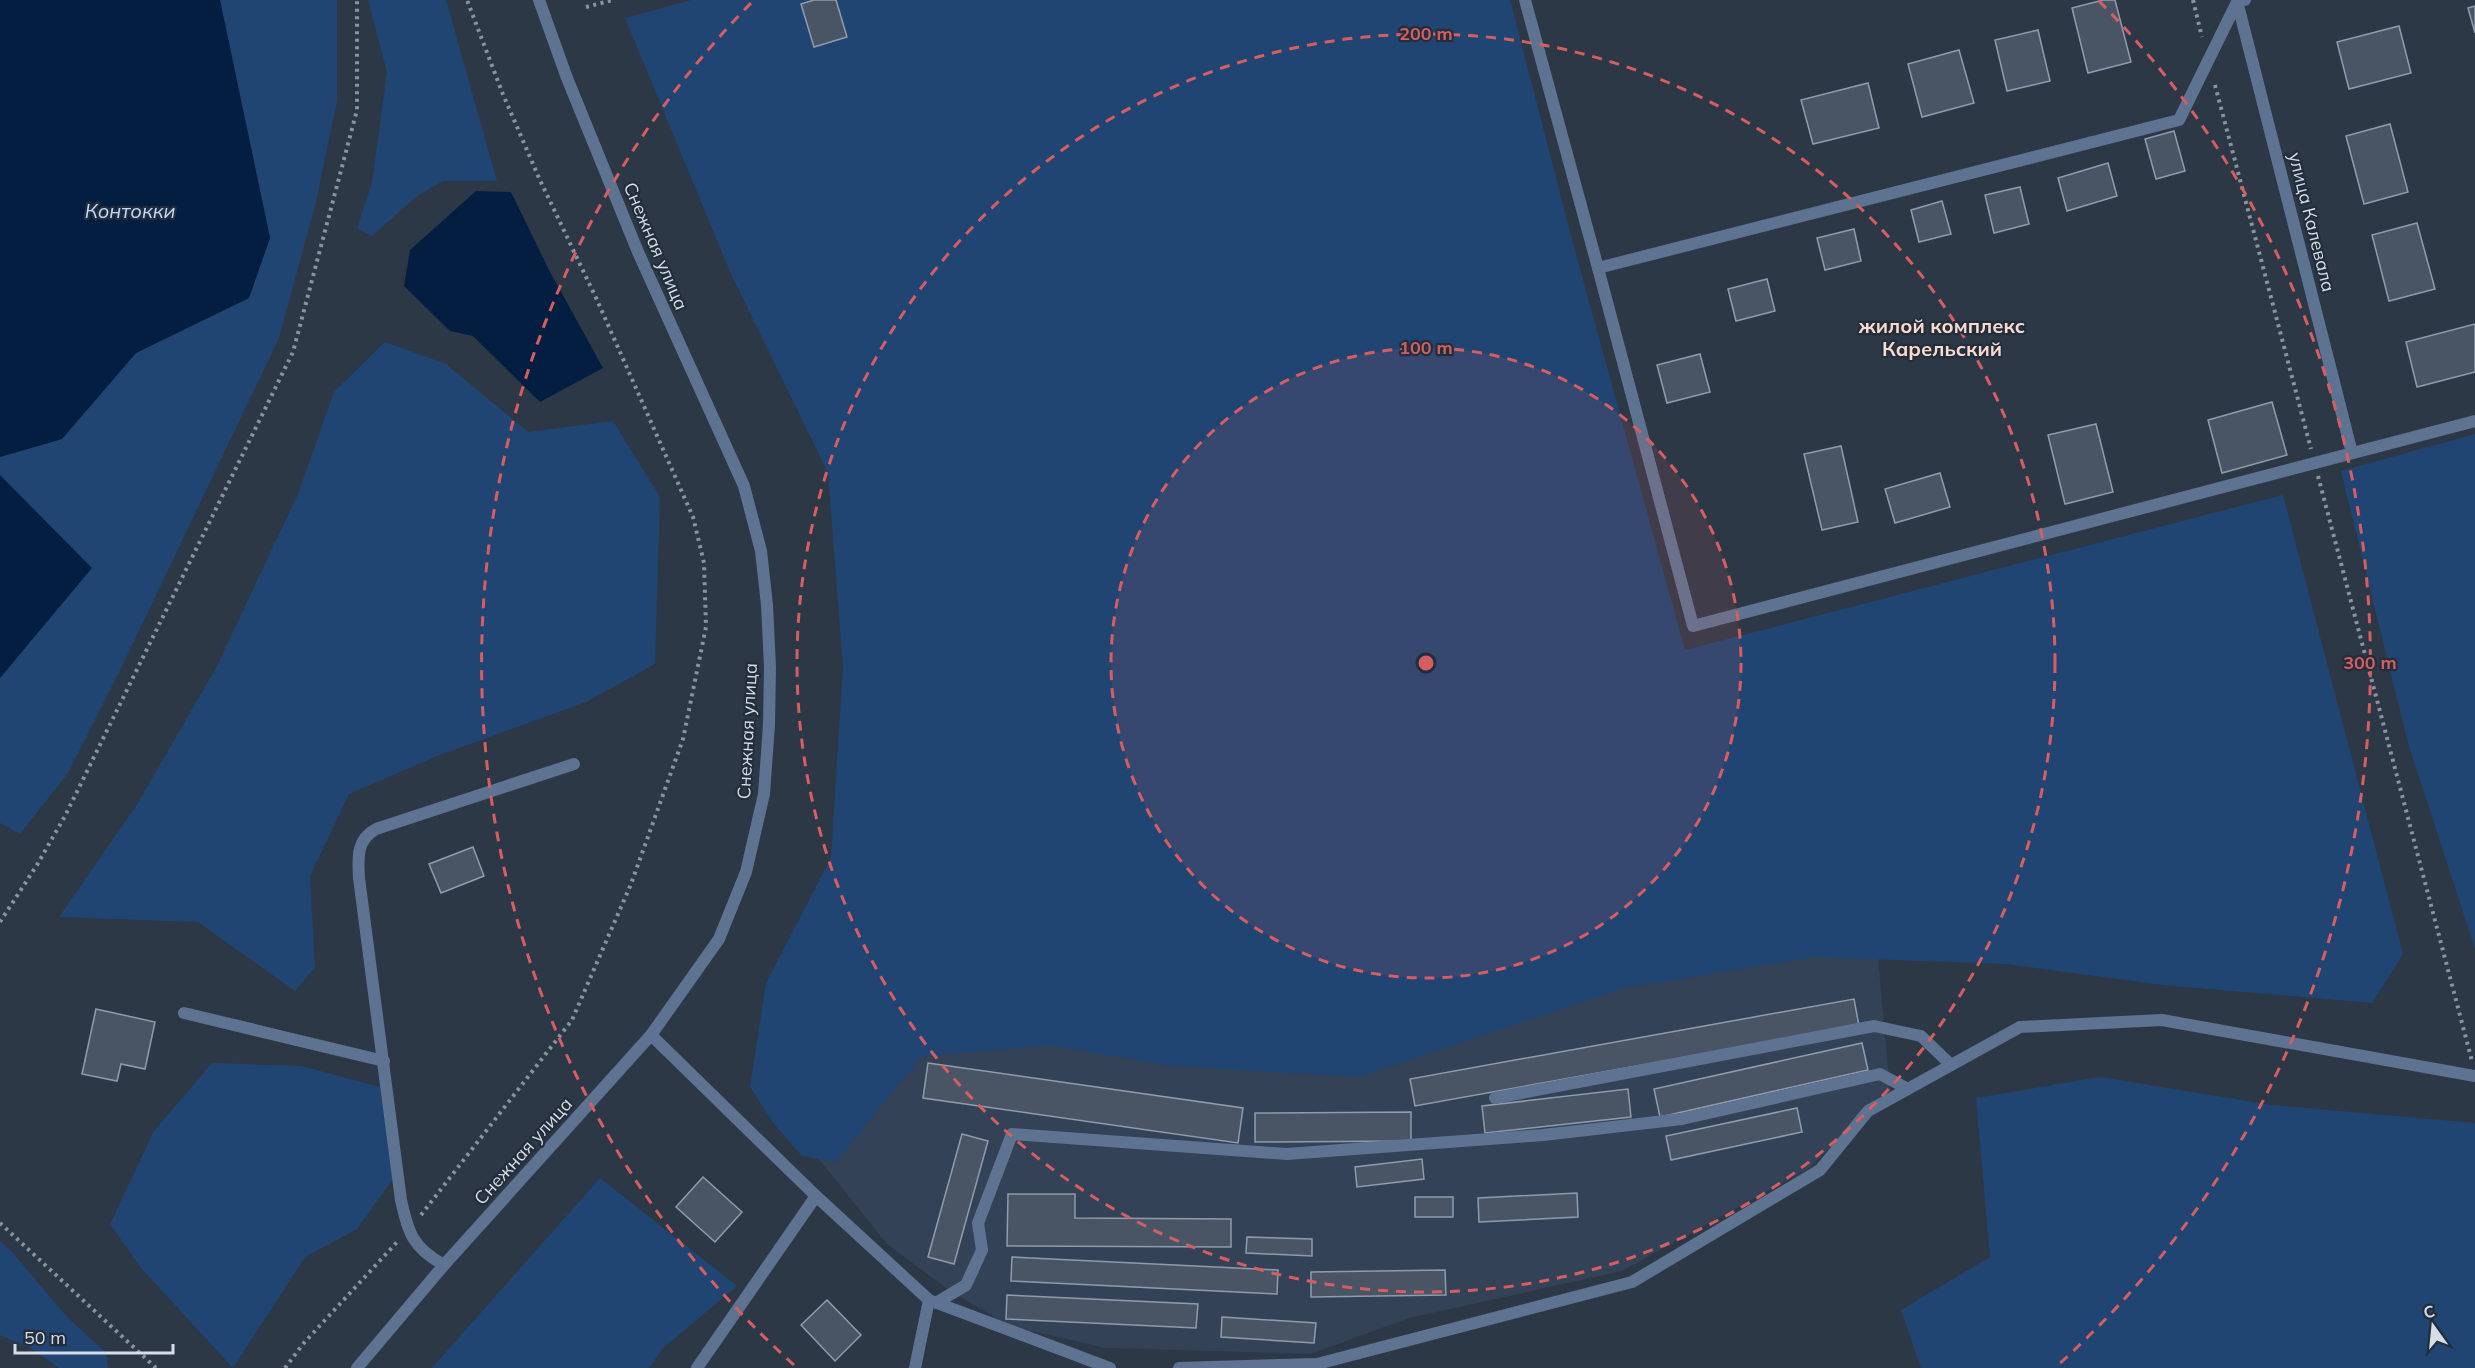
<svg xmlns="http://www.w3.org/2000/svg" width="2475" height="1368" viewBox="0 0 2475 1368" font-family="Mulish,sans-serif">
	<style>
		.built { fill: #334256 }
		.green { fill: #204572 }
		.water { fill: #031e40 }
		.building { fill: #495565; stroke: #8f9cae; stroke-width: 1.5 }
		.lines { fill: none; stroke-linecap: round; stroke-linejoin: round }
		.path { stroke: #8a939e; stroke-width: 4; stroke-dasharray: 3 4.5; stroke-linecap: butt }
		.service { stroke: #5d7391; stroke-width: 12 }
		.minor { stroke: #5d7391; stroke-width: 12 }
		.tertiary { stroke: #5d7391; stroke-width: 12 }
		.ring { fill: none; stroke: #d65e61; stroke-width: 3; stroke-dasharray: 10 8 }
		.labels { text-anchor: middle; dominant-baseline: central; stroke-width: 4.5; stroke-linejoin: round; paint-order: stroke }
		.street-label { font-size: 18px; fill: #d6dde6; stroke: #232e3c }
		.water-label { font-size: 20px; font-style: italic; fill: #bedaff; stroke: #232e3c }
		.neighbourhood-label { font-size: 20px; font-weight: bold; fill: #fadacc; stroke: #232e3c }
		.centre { fill: #d65e61; stroke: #232e3c; stroke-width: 3 }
		.ring-label { font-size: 18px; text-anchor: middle; font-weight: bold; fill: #d65e61; stroke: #232e3c; stroke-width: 4.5; stroke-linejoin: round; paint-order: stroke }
	</style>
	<rect width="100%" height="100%" fill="#2d3847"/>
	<path class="built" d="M1877,947L1890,1090L1808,1169L1622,1271L1409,1318L1311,1354L1106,1348L1010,1326L950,1291L887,1244L818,1158L911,1056Z"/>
	<g class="green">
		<path d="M220,0H337V101L315,206L279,338L124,662L68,773L20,834L0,823V678L91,568L0,475V457L62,439L136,353L249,298L270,238Z"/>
		<path d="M368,0H446L497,181H443L417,196L372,236L357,228L372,183L387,72Z"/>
		<path d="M691,0H1510L1575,251L1685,650L2283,495L2403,954L2372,1003L2163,985L2005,964L1815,957L1625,988L1359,1077L1172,1066L1049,1045L921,1057L836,1162L802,1156L774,1124L750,1087L766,983L831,858L843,667L828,473L731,274L625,18Z"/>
		<path d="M385,342L446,364L528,432L613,421L660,497L655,664L586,702L437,756L349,794L310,876L315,967L295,991L198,922L59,917L136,806L216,668L298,494L334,392Z"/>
		<path d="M2475,434V949L2408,743L2341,471Z"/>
		<path d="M212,1063L301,1066L380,1087L395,1176L357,1229L305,1257L233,1368L141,1268L110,1224L154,1131Z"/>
		<path d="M2100,1077L2271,1105L2475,1123V1368H1921L1901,1310L1990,1257L1976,1098Z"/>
		<path d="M600,1178L737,1286L663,1348L649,1368H432Z"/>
		<path d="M0,1241L12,1252L67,1317L106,1353L108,1368H59L32,1349L0,1335Z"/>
	</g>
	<g class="water">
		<path d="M0,0H220L270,238L249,298L136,353L62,439L0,457Z"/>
		<path d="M476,191L511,192L549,270L603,368L540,402L473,336L450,331L404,286L410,250Z"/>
		<path d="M0,475L92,568L0,678Z"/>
	</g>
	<g class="building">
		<path d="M814,0H836L847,37L814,47L801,4Z"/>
		<path d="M2103,0H2115L2131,62L2088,73L2072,8Z"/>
		<path d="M2475,6V33L2468,8Z"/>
		<path d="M2399,26L2411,73L2349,89L2337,42Z"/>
		<path d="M2038,30L2050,81L2007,91L1995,40Z"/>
		<path d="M1959,50L1974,103L1922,117L1908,64Z"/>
		<path d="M1868,83L1879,128L1813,144L1801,100Z"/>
		<path d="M2390,124L2408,192L2364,204L2346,136Z"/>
		<path d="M2174,131L2185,171L2156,179L2145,139Z"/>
		<path d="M2108,163L2117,196L2067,211L2058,178Z"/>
		<path d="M2020,187L2029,224L1994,233L1985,195Z"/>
		<path d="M1942,201L1951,234L1919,242L1911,210Z"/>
		<path d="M2417,223L2435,289L2389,301L2372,235Z"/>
		<path d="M1854,229L1861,261L1825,270L1817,238Z"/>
		<path d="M1767,279L1775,311L1736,321L1728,289Z"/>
		<path d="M2475,324V372L2417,387L2406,342Z"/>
		<path d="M1700,354L1710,392L1667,403L1657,365Z"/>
		<path d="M2272,402L2287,455L2222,473L2208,420Z"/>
		<path d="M2096,424L2113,492L2065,504L2048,435Z"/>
		<path d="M1841,446L1858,522L1822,530L1804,454Z"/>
		<path d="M1940,473L1950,507L1895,523L1885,489Z"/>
		<path d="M473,847L484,876L441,893L429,864Z"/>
		<path d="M1854,999L1859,1026L1415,1106L1410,1079Z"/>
		<path d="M96,1009L155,1022L145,1069L121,1064L117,1081L82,1074Z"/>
		<path d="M1862,1043L1868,1070L1660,1117L1654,1089Z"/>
		<path d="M928,1063L1243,1108L1238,1143L923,1098Z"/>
		<path d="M1628,1089L1631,1117L1485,1133L1482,1106Z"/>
		<path d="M1797,1108L1802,1132L1671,1160L1666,1136Z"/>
		<path d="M1411,1112V1141L1255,1142V1113Z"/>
		<path d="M962,1134L988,1141L954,1264L928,1257Z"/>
		<path d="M1422,1159L1424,1179L1357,1187L1355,1167Z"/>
		<path d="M703,1177L742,1212L715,1242L676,1207Z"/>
		<path d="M1577,1193L1578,1217L1479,1222L1478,1198Z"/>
		<path d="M1008,1194H1075V1218L1231,1219V1247L1007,1246Z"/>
		<rect x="1415" y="1197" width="38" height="20"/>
		<path d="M1247,1237L1312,1239V1256L1246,1253Z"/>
		<path d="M1012,1257L1278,1270L1277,1294L1011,1281Z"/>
		<path d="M1445,1270L1446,1295L1311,1297V1272Z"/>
		<path d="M1007,1295L1198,1304L1196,1328L1006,1319Z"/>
		<path d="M827,1300L861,1335L835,1361L801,1325Z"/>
		<path d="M1222,1317L1316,1323L1314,1343L1221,1337Z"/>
	</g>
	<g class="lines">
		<g class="path">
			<path d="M2193,0L2202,37"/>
			<path d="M586,7L613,0"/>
			<path d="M2215,85L2311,449"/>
			<path d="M2318,476L2472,1061"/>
			<path d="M0,922L37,865L65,816L293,352L357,110V0"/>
			<path d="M421,1215L572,1020L631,884L683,739L706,627L704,563L693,517L597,300L539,178L502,92L467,0"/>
			<path d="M0,1223L156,1368"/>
			<path d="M285,1368L303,1344L398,1241"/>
		</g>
		<g class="service">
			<path d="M184,1013L384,1061"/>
			<path d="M1495,1098L1874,1026L1921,1036L1951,1065"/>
			<path d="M444,1265C413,1248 408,1233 401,1200L359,878C358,858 356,840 376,829L574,764"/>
			<path d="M936,1303L966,1285L982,1250L978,1223L1012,1134L1287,1154L1543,1135L1682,1119L1880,1074L1908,1089"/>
			<path d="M697,1368L816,1196"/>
		</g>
		<g class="minor">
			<path d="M1525,0L1598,268"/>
			<path d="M2245,0L2237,2L2179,120L1598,268L1693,626L2475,421"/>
			<path d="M2237,1L2352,453"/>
			<path d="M651,1035L816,1196L929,1300L1110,1368"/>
			<path d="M915,1368L929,1300"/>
			<path d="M1179,1368L1317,1364L1632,1282L1820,1170L1868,1111L2020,1027L2162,1020L2475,1076"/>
		</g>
		<path class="tertiary" d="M357,1368L444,1265L651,1035L719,939L746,872L764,794L769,725L770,667L767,605L761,551L744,486L638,252L567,78L539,0"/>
	</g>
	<circle cx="1426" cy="663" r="315" fill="#d65e61" fill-opacity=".12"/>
	<g class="ring">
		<circle cx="1426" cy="663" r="315"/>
		<circle cx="1426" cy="663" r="629"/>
		<path d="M794 1365A944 944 0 0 1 753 1M2099 1A944 944 0 0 1 2058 1365"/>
	</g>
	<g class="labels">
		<g class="street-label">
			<text transform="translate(2312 222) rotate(76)">улица Калевала</text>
			<text transform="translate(656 246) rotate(67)">Снежная улица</text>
			<text transform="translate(747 731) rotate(-87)">Снежная улица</text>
			<text transform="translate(523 1151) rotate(-48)">Снежная улица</text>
		</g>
		<g class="water-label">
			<text x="130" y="210">Контокки</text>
		</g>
		<g class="neighbourhood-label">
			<text x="1942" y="325">жилой комплекс<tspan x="1942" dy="23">Карельский</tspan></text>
		</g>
	</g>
	<circle cx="1426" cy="663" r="9" class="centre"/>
	<g class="ring-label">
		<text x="1426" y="40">200 m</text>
		<text x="1426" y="354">100 m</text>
		<text x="2370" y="669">300 m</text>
	</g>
	<g transform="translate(2433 1326) rotate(345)" stroke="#232e3c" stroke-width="4.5" paint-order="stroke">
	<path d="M0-4.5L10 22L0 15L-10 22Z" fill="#d6dde6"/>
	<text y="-9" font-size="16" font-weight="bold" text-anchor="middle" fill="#d6dde6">С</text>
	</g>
	<path d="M15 1344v9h158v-9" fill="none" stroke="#d6dde6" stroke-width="3"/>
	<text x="24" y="1344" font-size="18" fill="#d6dde6" stroke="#232e3c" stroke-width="4.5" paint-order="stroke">50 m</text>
</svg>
